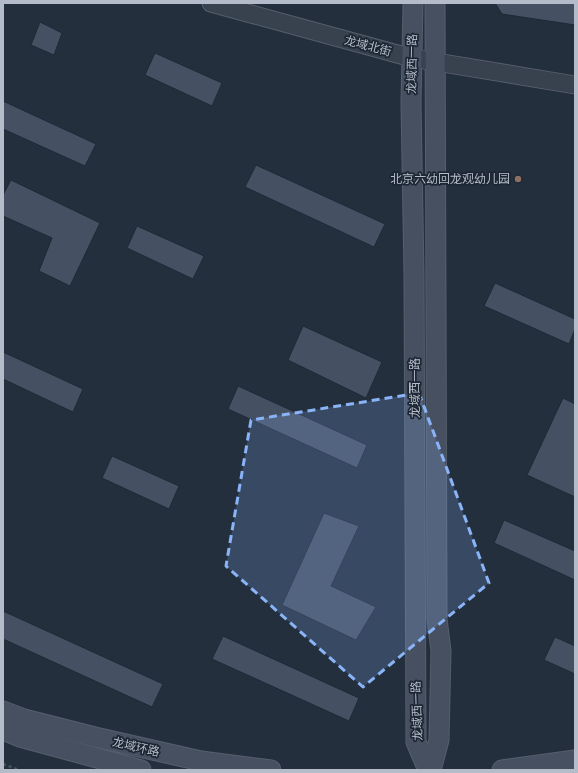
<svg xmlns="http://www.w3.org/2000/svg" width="578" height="773" viewBox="0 0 578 773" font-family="'Varela Round','Noto Sans SC',sans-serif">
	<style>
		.building { fill: #455162; stroke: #1f2835 }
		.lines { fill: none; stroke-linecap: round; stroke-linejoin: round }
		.tertiary-casing { stroke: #565f6c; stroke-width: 19 }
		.secondary-casing { stroke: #565f6c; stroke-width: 21 }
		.path { stroke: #44595c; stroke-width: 2.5; stroke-dasharray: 3 3; stroke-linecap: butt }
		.tertiary { stroke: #38414e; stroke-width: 17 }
		.secondary { stroke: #465061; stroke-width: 19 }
		.marked { fill: #8ab4f8; fill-opacity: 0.2; stroke: #8ab4f8; stroke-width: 3; stroke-dasharray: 8 5; stroke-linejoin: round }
		.education-dot { fill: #8d6e63; stroke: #1d2633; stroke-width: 1.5 }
		.labels { text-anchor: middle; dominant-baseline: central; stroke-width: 3.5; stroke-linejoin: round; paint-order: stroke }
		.street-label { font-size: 12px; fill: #b4bcc9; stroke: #1d2633 }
		.poi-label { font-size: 12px; fill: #b4bcc9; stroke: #1d2633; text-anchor: end }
	</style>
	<rect width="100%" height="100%" fill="#242f3e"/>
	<g class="building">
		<path d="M495,3H575V25L502,14Z"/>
		<path d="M40,22L62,33L54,55L31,45Z"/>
		<path d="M155,53L222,83L212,106L145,75Z"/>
		<path d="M3,101L96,144L85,166L3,129Z"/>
		<path d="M256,165L385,224L374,247L245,187Z"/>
		<path d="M11,180L100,223L70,286L39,271L52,238L3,216V195Z"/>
		<path d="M137,226L204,256L193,279L127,248Z"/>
		<path d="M495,283L575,319V329L569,344L484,306Z"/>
		<path d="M303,326L382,362L366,398L288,360Z"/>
		<path d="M3,352L83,389L73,412L3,379Z"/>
		<path d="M238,386L367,445L357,468L228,409Z"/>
		<path d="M563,398L575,404V497L527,475Z"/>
		<path d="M112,456L179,486L169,509L102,478Z"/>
		<path d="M324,513L359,526L331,586L376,607L356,640L282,605Z"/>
		<path d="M504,520L575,551V580L494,543Z"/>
		<path d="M3,611L163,684L152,707L3,639Z"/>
		<path d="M223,636L359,698L349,721L212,659Z"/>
		<path d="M555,637L575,646V674L544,660Z"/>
	</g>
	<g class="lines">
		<g class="tertiary-casing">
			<path id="tertiary" d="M211,3L412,58L575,85"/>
		</g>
		<g class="secondary-casing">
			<g id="secondary">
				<path d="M413,3L411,103L414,275L416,742L428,770"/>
				<path d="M3,711L24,719L95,737L201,761L271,770"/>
				<path d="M3,730L20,737L141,770"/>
				<path d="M431,770L439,740L441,651L437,619L435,3"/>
				<path d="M502,770L575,760"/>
			</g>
		</g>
		<path class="path" d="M3,764L19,770"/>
		<use href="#tertiary" class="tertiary"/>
		<use href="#secondary" class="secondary"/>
	</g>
	<path class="marked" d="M419,393L489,583L363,687L226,566L251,420Z"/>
	<circle class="education-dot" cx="518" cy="179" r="4"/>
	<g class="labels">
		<g class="street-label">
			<text transform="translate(368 46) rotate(15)">龙域北街</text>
			<text transform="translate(412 64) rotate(-89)">龙域西一路</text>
			<text transform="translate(415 388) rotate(-90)">龙域西一路</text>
			<text transform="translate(417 711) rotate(-92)">龙域西一路</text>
			<text transform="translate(136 747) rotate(13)">龙域环路</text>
		</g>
		<g class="poi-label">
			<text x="510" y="179">北京六幼回龙观幼儿园</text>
		</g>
	</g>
	<rect width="578" height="773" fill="none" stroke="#b4bcc9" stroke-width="8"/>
</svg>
